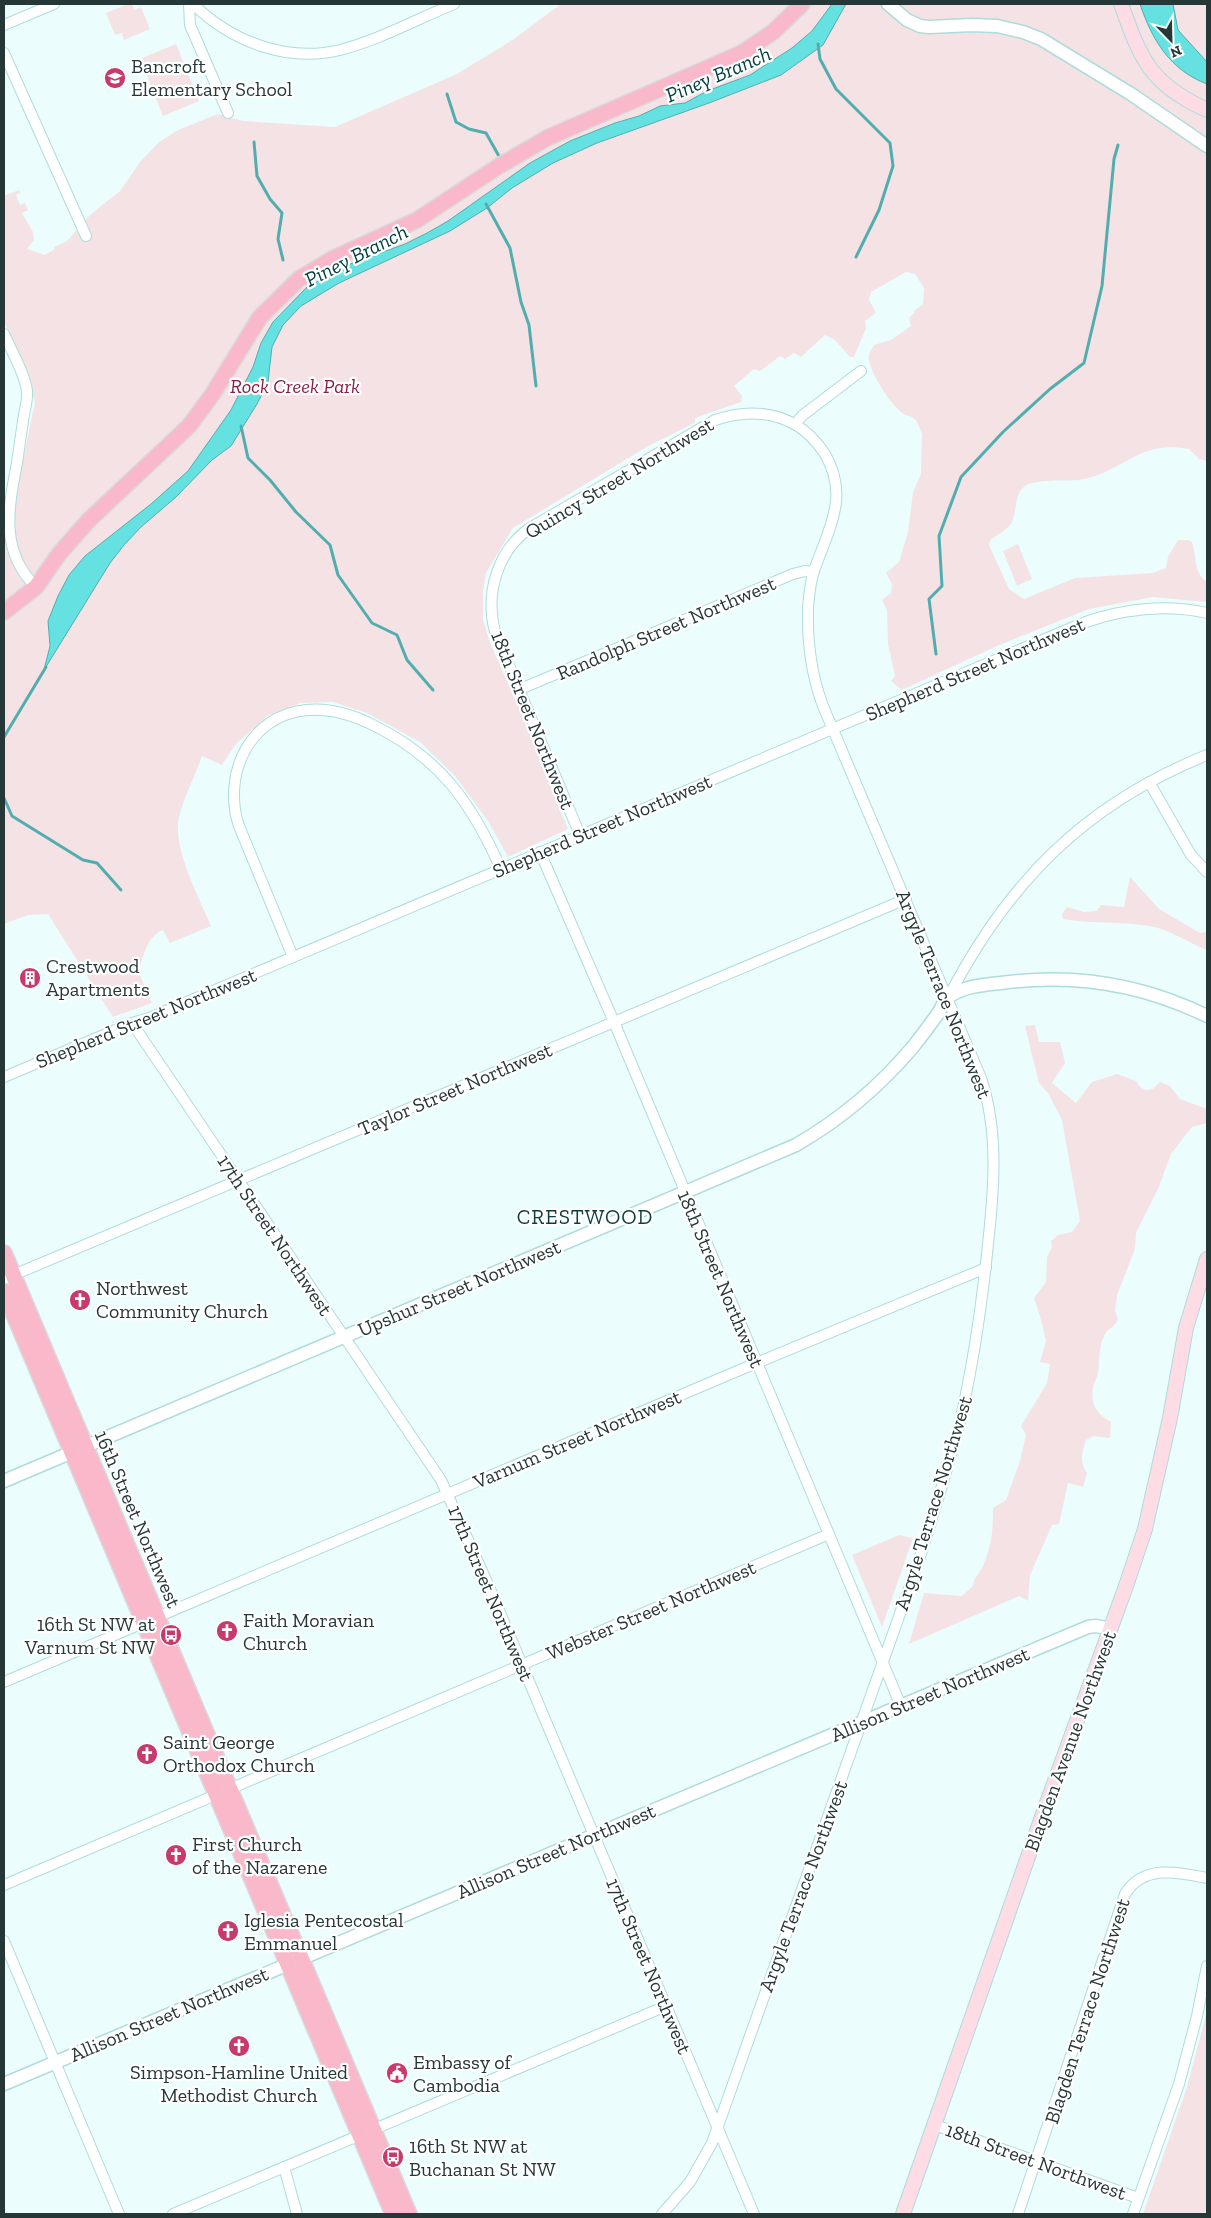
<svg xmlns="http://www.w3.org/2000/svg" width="1211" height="2218" viewBox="0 0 1211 2218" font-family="'Zilla Slab',serif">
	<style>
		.green { fill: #f4e2e5 }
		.water { fill: #66e1e1; stroke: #52aeae }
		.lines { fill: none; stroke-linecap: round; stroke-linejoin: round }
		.stream { stroke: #52aeae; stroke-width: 3 }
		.minor-casing { stroke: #aedcdb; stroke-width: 12 }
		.tertiary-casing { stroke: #aedcdb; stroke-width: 15 }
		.secondary-casing { stroke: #aedcdb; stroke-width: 16 }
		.primary-casing { stroke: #d8dbdb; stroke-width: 18 }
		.minor { stroke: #fff; stroke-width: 10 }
		.tertiary { stroke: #fff; stroke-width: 12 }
		.secondary { stroke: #fddce5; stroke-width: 14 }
		.primary { stroke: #fab9cb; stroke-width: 15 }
		.labels { text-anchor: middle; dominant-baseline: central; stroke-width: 4.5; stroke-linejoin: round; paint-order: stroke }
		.poi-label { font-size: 20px; fill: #253837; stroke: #fff; text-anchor: start }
		.park-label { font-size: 20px; font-style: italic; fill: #861f45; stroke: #fff }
		.street-label { font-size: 20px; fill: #253837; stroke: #fff }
		.water-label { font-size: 21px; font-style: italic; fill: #034040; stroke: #fff }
		.neighbourhood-label { font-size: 21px; letter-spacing: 1px; fill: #0f3c3c; stroke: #fff }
	</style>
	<rect width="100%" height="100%" fill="#ebfefd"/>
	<g class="green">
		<path d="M128,4H132L134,10L141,7L150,29L124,40L122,33L115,35L106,13Z"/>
		<path d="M561,4H1207V461L1199,459L1189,449C1137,439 1123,474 1078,480C1064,481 1036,479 1025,486C1014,494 1017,511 1012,522C1008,530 999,534 991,539L989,545L1009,589L1024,599L1075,578L1153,573L1166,568L1168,557L1178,540H1188L1192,542C1197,556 1193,572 1207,582V602L1153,597L1089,609L997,646L902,690L891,681L895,676L888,644L887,610L882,600L891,593L892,584L886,573L899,562L908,532L913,492L921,474L922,434L916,420L910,416C897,417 870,373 869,360C868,354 871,350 874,345L891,340L911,326L909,318L914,313L915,310L923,304L924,288L915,274L906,272L871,292L869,300L876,313L865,321L866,328L854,357H850L834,339L825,335L801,357L794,353L785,359L780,356L760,371L754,369L734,386L742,396L741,402L695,418V423L650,445L513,528L486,573L483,592V619L490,643L520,710L568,829L508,857L488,821L455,776L420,742L367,713L333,702L300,703L267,716L235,745L222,765L202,756C195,776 184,797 179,817C172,847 199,898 211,926L170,943L163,930C147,936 142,958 139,973L152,1003L113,1017L48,914L28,915L4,924V531L10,522L35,402L22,364L4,322V196L19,190L20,193L16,195L20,205L25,203L28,210L22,213L33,232L34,240L27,249L45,255L55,249L54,247L67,241L91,214L120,191L140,162L159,142L178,130L218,114L243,121L335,127L457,74L511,41Z"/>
		<path d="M176,44L199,101L163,116L140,59Z"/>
		<path d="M1018,544L1032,579L1017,586L1003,551Z"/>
		<path d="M1130,877L1159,909L1200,933L1207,932V950C1189,943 1169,929 1149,926C1120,921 1091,924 1063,919L1062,914L1067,907L1084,912L1097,911L1101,905L1124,907Z"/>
		<path d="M1035,1025L1039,1042H1060L1065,1063L1052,1083L1076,1103L1092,1082L1117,1074L1136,1081L1140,1087L1146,1090L1153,1089L1160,1082L1170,1086L1180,1099L1207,1109V1123L1192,1127L1171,1154L1158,1189L1136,1233L1135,1249L1117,1295L1115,1310L1118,1320C1115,1326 1108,1329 1105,1334C1098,1347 1100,1359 1098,1373C1097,1378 1094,1382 1093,1388C1090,1405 1098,1415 1111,1422L1110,1438L1094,1436L1086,1440C1082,1452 1079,1462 1087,1473L1083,1487L1068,1483L1059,1524L1052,1525L1030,1575L1028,1601L1019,1596L909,1644L924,1593L962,1596L973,1586C974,1576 980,1574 983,1566C992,1545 993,1530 993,1508L1006,1500L1020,1461L1026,1435L1021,1426L1047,1383L1050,1364L1040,1362L1046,1341L1040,1316L1034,1298L1046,1282L1047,1257L1052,1247L1051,1241L1058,1235L1072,1232L1080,1221L1062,1120L1048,1093L1039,1083L1025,1026Z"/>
		<path d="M899,1535L913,1538L882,1627L852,1555Z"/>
		<path d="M1207,2011V2214H1143L1187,2087Z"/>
	</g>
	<g class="water">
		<path d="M832,4H846L823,45L781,75L709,103L597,143L553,163L512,188L487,208L450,231L339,283L301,306L283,325L272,347L268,382L257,404L231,446L212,460L176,497L141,527L124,545L110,563L44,670L50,646L48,621L58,596L69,575L85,556L151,504L188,471L231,410L253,367L261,343L273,322L307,287L350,264L405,244L427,233L448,221L530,163L570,141L615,123L639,116L660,106L685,103L707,91L750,75L792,48L812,31Z"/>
		<path d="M1140,4H1173L1178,30L1207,62V84C1170,70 1152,40 1140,4Z"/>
	</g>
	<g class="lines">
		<g class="stream">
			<path d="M818,44L820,59L836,89L890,143L893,166L879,210L856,257"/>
			<path d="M447,94L456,122L469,129L486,133L500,158"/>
			<path d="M254,142L257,176L270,199L282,213L278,239L283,260"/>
			<path d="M486,204L510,248L521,302L529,325L536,386"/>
			<path d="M241,426L248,458L270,480L296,512L330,545L338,575L372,623L397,635L407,660L433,690"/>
			<path d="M936,654L929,599L942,586L939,536L961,477L1003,432L1050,389L1084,363L1102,286L1114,159L1118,145"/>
			<path d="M4,737L46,667"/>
			<path d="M4,798L12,816L83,860L97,863L121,890"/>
		</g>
		<g class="minor-casing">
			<g id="minor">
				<path d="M189,4L190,25L228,113"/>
				<path d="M193,4C231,41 286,63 340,50C379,40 417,19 454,4"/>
				<path d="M4,25L54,4"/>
				<path d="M4,53L86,236"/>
				<path d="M4,334C11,350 25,374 27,391C28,400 24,412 23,421C21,435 19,449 17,463C8,509 0,552 36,587"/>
				<path d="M795,424L803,415L861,371"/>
				<path d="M518,690L793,574L805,571L814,572"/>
				<path d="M1149,782L1191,855L1207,872"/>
				<path d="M580,835L495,632C485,594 497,551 530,528L715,420C742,411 770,410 796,425C808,432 817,442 825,454C850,497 828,530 814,571C810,582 809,596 808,608C807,642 811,674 823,706L981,1078C999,1132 994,1189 988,1244C982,1303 974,1360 961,1417C949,1467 933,1515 918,1563L712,2143L690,2182L662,2214"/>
				<path d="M540,852L614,1022L901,1706"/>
				<path d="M293,957L239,826C222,775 249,715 307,710C329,708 353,715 373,725C440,758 471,802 501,869"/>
				<path d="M948,998C1008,882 1085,804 1207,755"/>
				<path d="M132,1023L441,1480L487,1582L754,2214"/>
				<path d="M4,1077L132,1023L149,1018L1083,623C1123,609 1166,604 1207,613"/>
				<path d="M4,1279L906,899"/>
				<path d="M4,1682L747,1367L986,1268"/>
				<path d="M4,1885L829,1534"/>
				<path d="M4,1941L119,2214"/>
				<path d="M935,2125L1138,2198"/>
				<path d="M284,2167L297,2214"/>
				<path d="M173,2214L666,2006"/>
				<path d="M1018,2214L1125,1894C1144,1864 1178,1872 1207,1878"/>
				<path d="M1133,2214L1179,2084L1197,2016L1207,1966"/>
			</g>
		</g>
		<g class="tertiary-casing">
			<g id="tertiary">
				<path d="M888,4L907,20L920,26L929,27L972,25L997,26L1023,32L1041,39L1131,94L1207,146"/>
				<path d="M4,1481L796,1145C841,1119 878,1088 912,1048C921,1037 929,1026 937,1015C941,1009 944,1000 950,996C965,986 983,985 1001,983C1073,973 1142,984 1207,1016"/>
				<path d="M4,2084L1088,1627L1096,1626L1111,1629"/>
			</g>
		</g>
		<g class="secondary-casing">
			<g id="secondary">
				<path d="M1121,4C1141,60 1150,84 1207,110"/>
				<path d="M903,2214L1043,1814L1126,1586L1145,1529L1170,1418L1186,1328L1207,1259"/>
			</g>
		</g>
		<g class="primary-casing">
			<g id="primary">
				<path d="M4,612L36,587L59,554L89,520L189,426L212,395L260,317L299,279L332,259L417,220L499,166L547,138L742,53L773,32L802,4"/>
				<path d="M4,1253L409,2214"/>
				<path d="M4,1291L393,2214"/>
			</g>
		</g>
		<use href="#minor" class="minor"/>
		<use href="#tertiary" class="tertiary"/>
		<use href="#secondary" class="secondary"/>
		<use href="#primary" class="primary"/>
	</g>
	<defs>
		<g id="school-disc" transform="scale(1.125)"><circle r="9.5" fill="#c63a6c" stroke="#fff"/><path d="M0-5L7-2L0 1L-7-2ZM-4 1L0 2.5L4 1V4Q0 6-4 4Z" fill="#fff"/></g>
		<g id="building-disc" transform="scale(1.125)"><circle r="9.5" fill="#c63a6c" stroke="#fff"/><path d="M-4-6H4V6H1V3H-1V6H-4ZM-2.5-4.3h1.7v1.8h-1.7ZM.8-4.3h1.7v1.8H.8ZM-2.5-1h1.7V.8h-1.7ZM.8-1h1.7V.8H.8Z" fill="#fff"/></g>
		<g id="church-disc" transform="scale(1.125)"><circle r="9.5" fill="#c63a6c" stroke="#fff"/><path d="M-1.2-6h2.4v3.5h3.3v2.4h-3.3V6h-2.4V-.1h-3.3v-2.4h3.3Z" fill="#fff"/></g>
		<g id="bus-disc" transform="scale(1.125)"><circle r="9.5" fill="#c63a6c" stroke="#fff"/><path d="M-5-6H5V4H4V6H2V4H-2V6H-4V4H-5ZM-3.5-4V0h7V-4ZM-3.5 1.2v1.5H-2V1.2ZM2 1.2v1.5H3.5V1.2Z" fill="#fff"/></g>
		<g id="civic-disc" transform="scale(1.125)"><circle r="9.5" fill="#c63a6c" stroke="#fff"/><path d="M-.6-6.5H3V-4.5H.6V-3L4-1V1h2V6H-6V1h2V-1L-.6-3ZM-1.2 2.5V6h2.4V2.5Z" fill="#fff"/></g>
	</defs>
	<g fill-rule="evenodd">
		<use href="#school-disc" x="115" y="78"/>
		<use href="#building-disc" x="30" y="978"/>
		<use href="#church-disc" x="80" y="1300"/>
		<use href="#church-disc" x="227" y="1631"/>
		<use href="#bus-disc" x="171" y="1635"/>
		<use href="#church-disc" x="147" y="1754"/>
		<use href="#church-disc" x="176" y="1855"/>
		<use href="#church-disc" x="228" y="1931"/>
		<use href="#church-disc" x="239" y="2046"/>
		<use href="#civic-disc" x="397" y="2073"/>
		<use href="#bus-disc" x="393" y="2157"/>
	</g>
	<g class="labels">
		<g class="poi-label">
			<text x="131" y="66">Bancroft<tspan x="131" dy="23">Elementary School</tspan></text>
			<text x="46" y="966">Crestwood<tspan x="46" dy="23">Apartments</tspan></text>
			<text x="96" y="1288">Northwest<tspan x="96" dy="23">Community Church</tspan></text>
			<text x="243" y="1620">Faith Moravian<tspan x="243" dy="23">Church</tspan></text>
			<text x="155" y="1624" text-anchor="end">16th St NW at<tspan x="155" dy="23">Varnum St NW</tspan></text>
			<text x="163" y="1742">Saint George<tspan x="163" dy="23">Orthodox Church</tspan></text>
			<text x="192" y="1844">First Church<tspan x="192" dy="23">of the Nazarene</tspan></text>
			<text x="244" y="1920">Iglesia Pentecostal<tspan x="244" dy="23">Emmanuel</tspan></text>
			<text x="413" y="2062">Embassy of<tspan x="413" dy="23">Cambodia</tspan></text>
			<text x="239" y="2072" text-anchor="middle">Simpson-Hamline United<tspan x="239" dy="23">Methodist Church</tspan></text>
			<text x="409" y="2146">16th St NW at<tspan x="409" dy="23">Buchanan St NW</tspan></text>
		</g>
		<g class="park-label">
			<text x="295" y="386">Rock Creek Park</text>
		</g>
		<g class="street-label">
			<text transform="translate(619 478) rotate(-31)">Quincy Street Northwest</text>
			<text transform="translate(666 628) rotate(-23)">Randolph Street Northwest</text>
			<text transform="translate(975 669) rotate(-23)">Shepherd Street Northwest</text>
			<text transform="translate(533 720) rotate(68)">18th Street Northwest</text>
			<text transform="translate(602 826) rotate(-23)">Shepherd Street Northwest</text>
			<text transform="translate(944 994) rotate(68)">Argyle Terrace Northwest</text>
			<text transform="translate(146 1018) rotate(-22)">Shepherd Street Northwest</text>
			<text transform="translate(455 1089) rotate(-23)">Taylor Street Northwest</text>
			<text transform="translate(275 1235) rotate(56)">17th Street Northwest</text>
			<text transform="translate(721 1279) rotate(67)">18th Street Northwest</text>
			<text transform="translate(459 1288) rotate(-23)">Upshur Street Northwest</text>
			<text transform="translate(577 1439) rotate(-23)">Varnum Street Northwest</text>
			<text transform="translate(933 1503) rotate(-73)">Argyle Terrace Northwest</text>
			<text transform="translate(138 1519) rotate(67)">16th Street Northwest</text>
			<text transform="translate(491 1593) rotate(67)">17th Street Northwest</text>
			<text transform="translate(651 1610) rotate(-23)">Webster Street Northwest</text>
			<text transform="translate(930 1694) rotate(-23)">Allison Street Northwest</text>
			<text transform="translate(1070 1741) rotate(-70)">Blagden Avenue Northwest</text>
			<text transform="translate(556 1851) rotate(-23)">Allison Street Northwest</text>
			<text transform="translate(803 1886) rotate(-70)">Argyle Terrace Northwest</text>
			<text transform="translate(649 1966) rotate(67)">17th Street Northwest</text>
			<text transform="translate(1087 2011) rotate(-72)">Blagden Terrace Northwest</text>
			<text transform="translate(169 2014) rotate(-23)">Allison Street Northwest</text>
			<text transform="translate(1036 2161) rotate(20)">18th Street Northwest</text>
		</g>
		<g class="water-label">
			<text transform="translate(718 74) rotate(-23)">Piney Branch</text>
			<text transform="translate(356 255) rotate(-27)">Piney Branch</text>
		</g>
		<g class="neighbourhood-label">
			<text x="585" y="1216">CRESTWOOD</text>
		</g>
	</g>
	<rect width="1211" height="2218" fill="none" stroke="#253837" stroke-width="10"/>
	<g transform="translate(1171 40) rotate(157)" stroke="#ffffff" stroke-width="4" paint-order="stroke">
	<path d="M0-4L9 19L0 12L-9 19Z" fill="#253837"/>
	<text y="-8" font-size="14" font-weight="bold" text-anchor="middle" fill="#253837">N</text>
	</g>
</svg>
